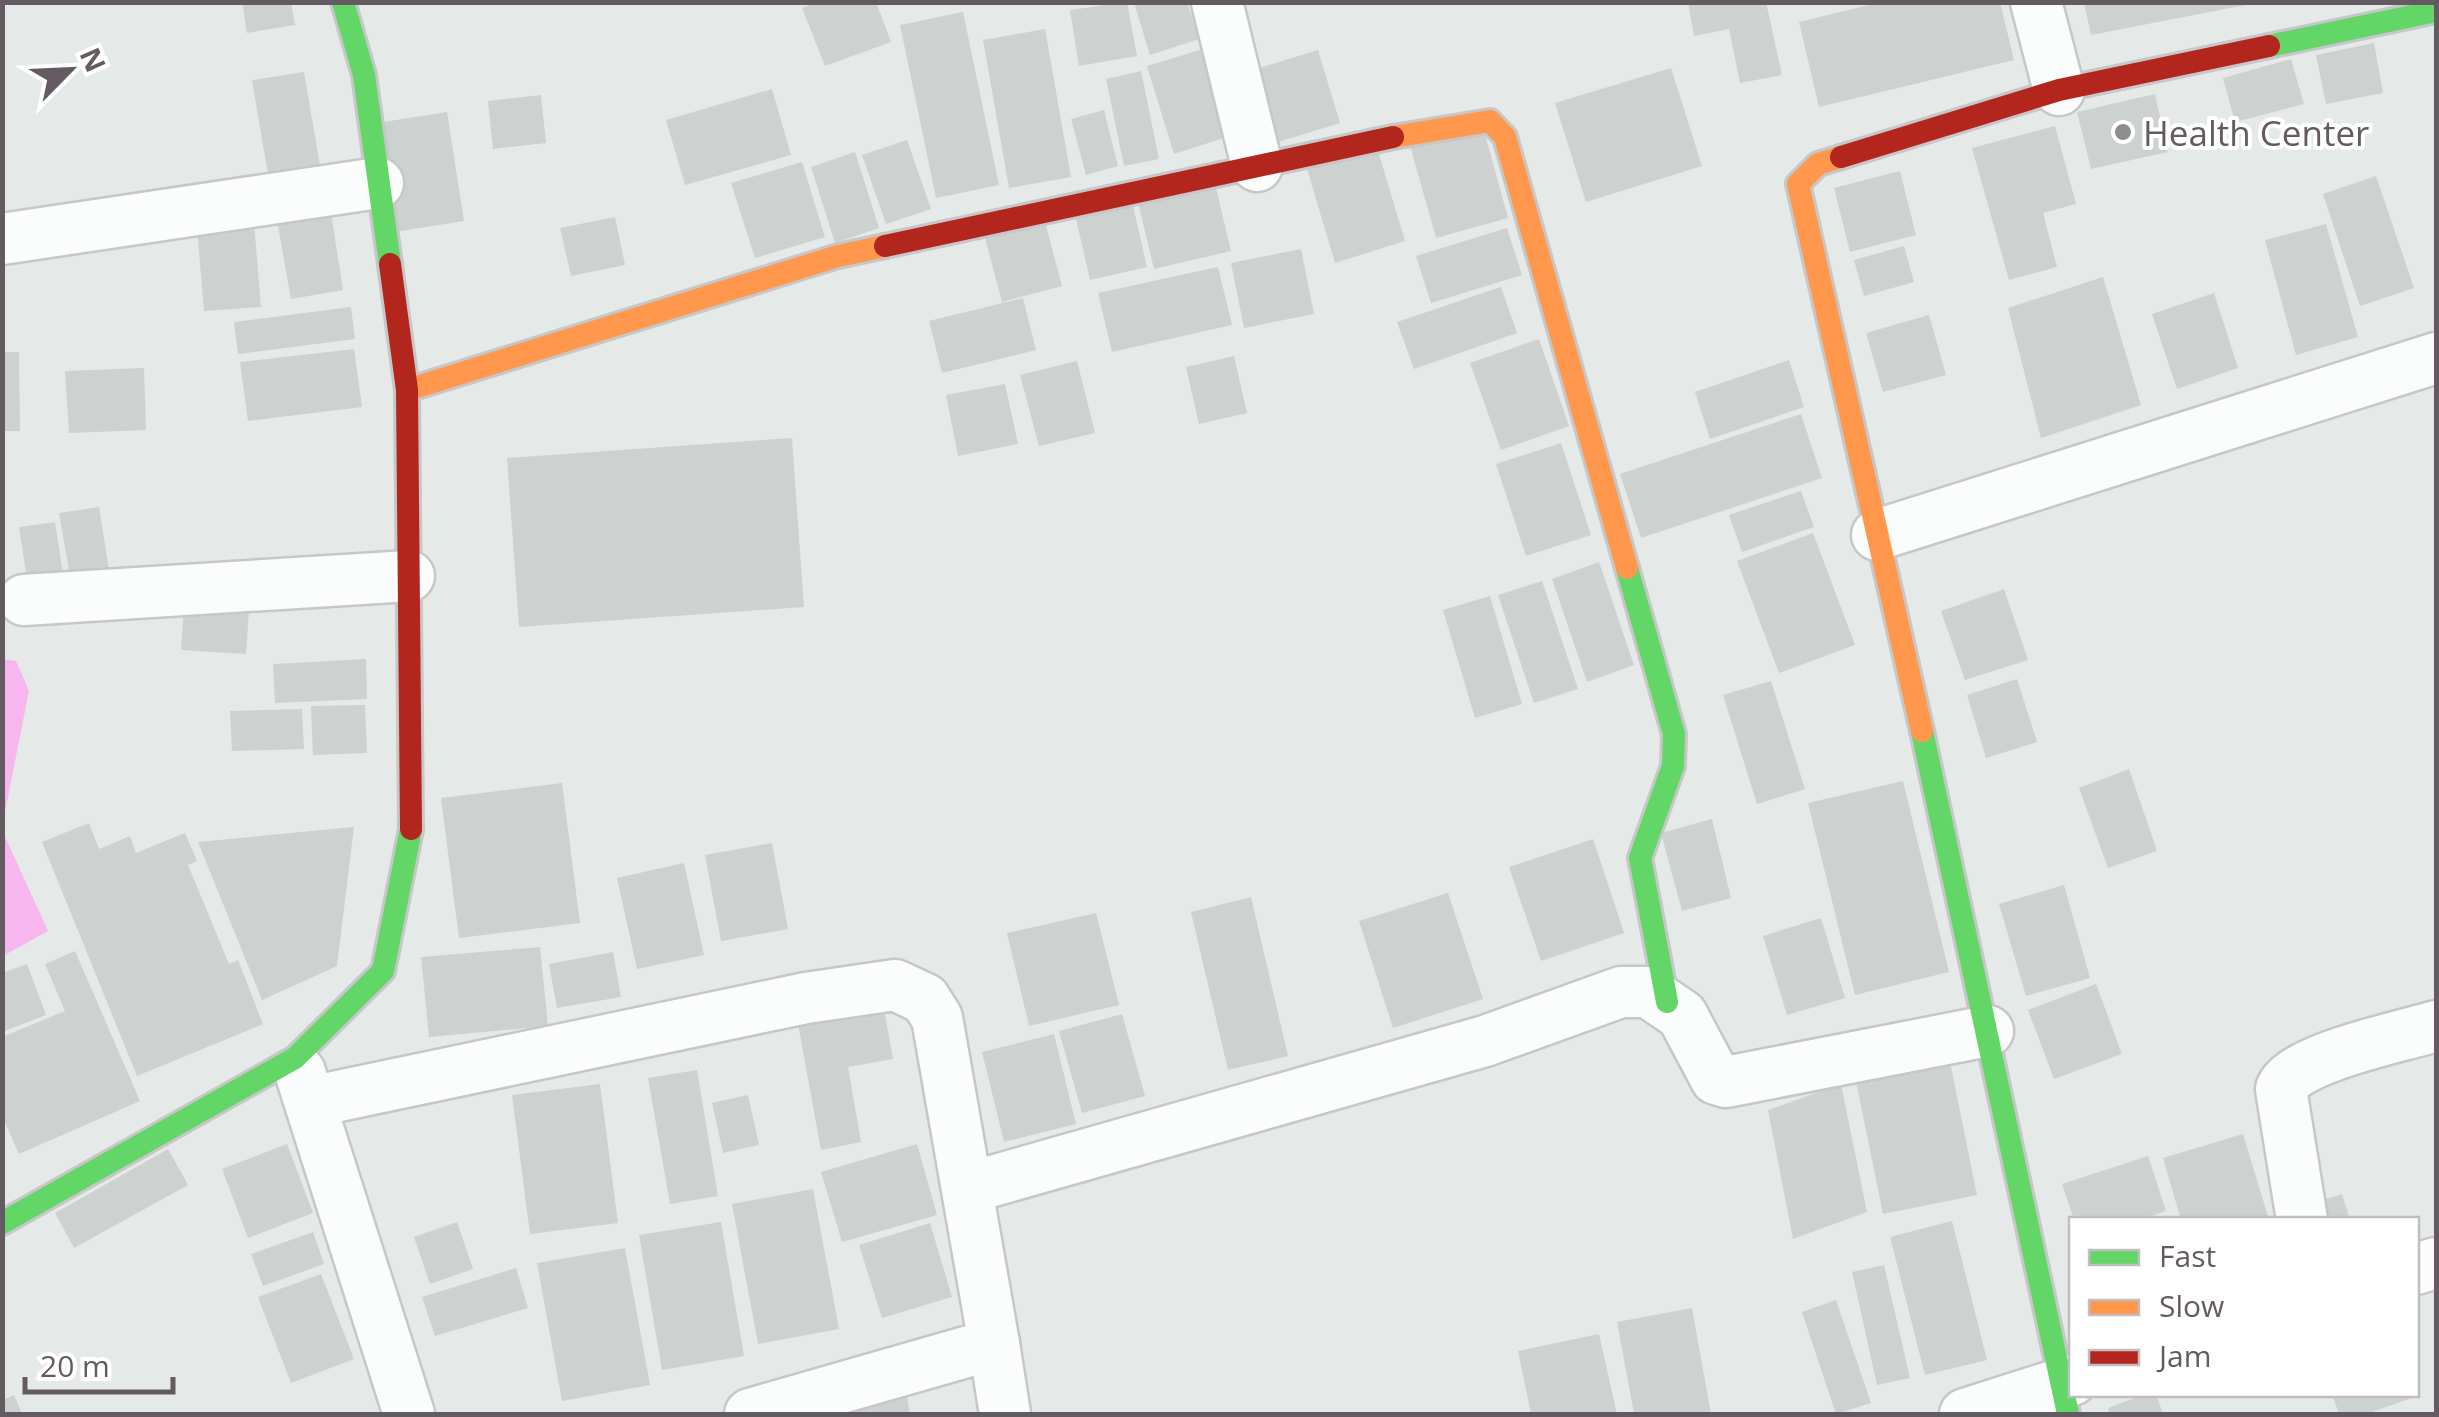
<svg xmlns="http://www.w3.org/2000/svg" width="2439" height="1417" viewBox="0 0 2439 1417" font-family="'Open Sans',sans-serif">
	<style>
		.water { fill: #f7b7ee }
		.building { fill: #cdd1cf }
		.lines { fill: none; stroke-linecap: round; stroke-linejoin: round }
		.street-casing { stroke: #c7c7c7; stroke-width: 55 }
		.fast-casing { stroke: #c7c7c7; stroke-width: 28 }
		.slow-casing { stroke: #c7c7c7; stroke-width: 28 }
		.jam-casing { stroke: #c7c7c7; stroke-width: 28 }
		.street { stroke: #fbfcfc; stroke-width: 50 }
		.fast { stroke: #63d668; stroke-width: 22 }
		.slow { stroke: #ff974d; stroke-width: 22 }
		.jam { stroke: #b3261e; stroke-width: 22 }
		.poi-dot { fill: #908d90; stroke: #fff; stroke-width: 4 }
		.labels { text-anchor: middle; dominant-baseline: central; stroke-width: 8; stroke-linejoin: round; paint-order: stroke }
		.poi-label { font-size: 35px; fill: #635b61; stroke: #fff; text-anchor: start }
	</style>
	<rect width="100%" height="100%" fill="#e5eae8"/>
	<g class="water">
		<path d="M3,659L16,661L29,691L3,822Z"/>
		<path d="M2,830L48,931L3,956H2Z"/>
	</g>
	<g class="building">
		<path d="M242,2H291L295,25L247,33Z"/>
		<path d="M817,2H876L891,42L825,66L802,8Z"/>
		<path d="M1127,2L1137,56L1079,66L1070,10Z"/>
		<path d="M1145,2H1187L1199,39L1150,55L1135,6Z"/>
		<path d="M1688,2H1766L1782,75L1740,83L1729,29L1694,36Z"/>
		<path d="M1881,2H2000L2014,60L1819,107L1799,22Z"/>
		<path d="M2084,2H2251V4L2091,35Z"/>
		<path d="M963,12L999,185L936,198L900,25Z"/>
		<path d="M1045,29L1071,177L1009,188L983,40Z"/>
		<path d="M2374,43L2383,93L2326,104L2316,55Z"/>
		<path d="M1203,49L1230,136L1174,154L1147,66Z"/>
		<path d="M1318,50L1340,123L1268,145L1246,72Z"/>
		<path d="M2291,59L2304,104L2235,122L2223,78Z"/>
		<path d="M1671,68L1702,166L1586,202L1555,103Z"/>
		<path d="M1141,71L1159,159L1124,166L1106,79Z"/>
		<path d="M304,72L323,183L271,192L252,80Z"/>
		<path d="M772,89L791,155L685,185L666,120Z"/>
		<path d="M2155,94L2168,152L2091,169L2077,112Z"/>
		<path d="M541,95L546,143L493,149L488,101Z"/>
		<path d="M1104,110L1118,166L1086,175L1071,119Z"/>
		<path d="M447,112L464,221L394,232L377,123Z"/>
		<path d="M1482,123L1508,218L1436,238L1409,142Z"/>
		<path d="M2055,126L2076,204L2043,213L2057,267L2009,280L1972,148Z"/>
		<path d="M907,140L931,209L886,224L862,155Z"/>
		<path d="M1376,144L1405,241L1335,263L1306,165Z"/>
		<path d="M855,152L879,228L835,243L811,167Z"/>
		<path d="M802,162L825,237L755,258L731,183Z"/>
		<path d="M1900,171L1916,235L1850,252L1834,188Z"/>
		<path d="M2376,176L2414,288L2360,306L2323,194Z"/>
		<path d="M1215,184L1231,251L1154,269L1138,202Z"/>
		<path d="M328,194L343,290L291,299L274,203Z"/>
		<path d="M1131,197L1147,267L1090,280L1074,210Z"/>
		<path d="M615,217L625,265L571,276L560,228Z"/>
		<path d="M1044,218L1062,286L1002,302L984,234Z"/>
		<path d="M254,223L261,307L204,311L197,227Z"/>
		<path d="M2326,224L2358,337L2296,355L2265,240Z"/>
		<path d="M1507,228L1522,275L1431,303L1416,256Z"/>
		<path d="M1904,246L1914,282L1864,296L1854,260Z"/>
		<path d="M1301,249L1314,314L1244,328L1231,263Z"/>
		<path d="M1218,267L1232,325L1112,352L1098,293Z"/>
		<path d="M2103,277L2141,405L2041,438L2008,308Z"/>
		<path d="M1501,287L1517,333L1414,369L1397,322Z"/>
		<path d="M2214,293L2238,368L2177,389L2152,314Z"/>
		<path d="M1023,298L1036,350L942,373L929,321Z"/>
		<path d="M351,307L355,339L238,354L234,322Z"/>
		<path d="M1929,315L1946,375L1883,392L1866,333Z"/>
		<path d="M1539,339L1569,426L1501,450L1470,363Z"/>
		<path d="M354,349L362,407L248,421L240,362Z"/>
		<path d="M2,352H19L20,431H2Z"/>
		<path d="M1234,356L1247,413L1199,424L1186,367Z"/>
		<path d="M1789,360L1804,407L1710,439L1695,392Z"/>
		<path d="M1077,361L1095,433L1039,446L1020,375Z"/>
		<path d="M144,368L146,430L69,433L65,371Z"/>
		<path d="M1005,384L1018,444L958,456L946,395Z"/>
		<path d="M1801,414L1822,478L1641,538L1620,474Z"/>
		<path d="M792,438L804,607L519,627L507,458Z"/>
		<path d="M1561,443L1591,535L1526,556L1496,464Z"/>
		<path d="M1801,491L1814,527L1742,552L1729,515Z"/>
		<path d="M99,507L110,576L71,582L59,513Z"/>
		<path d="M55,522L64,580L28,585L19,527Z"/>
		<path d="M1813,533L1855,645L1779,673L1737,561Z"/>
		<path d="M1599,562L1634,665L1587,682L1552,579Z"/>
		<path d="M1542,581L1578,689L1534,703L1498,595Z"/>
		<path d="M2004,589L2028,660L1965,680L1941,611Z"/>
		<path d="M185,592L250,596L246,654L181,650Z"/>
		<path d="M1490,596L1522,704L1475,718L1443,610Z"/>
		<path d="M366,659L367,699L275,703L273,664Z"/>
		<path d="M2017,679L2037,742L1986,758L1967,695Z"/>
		<path d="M1771,681L1805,789L1757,804L1723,695Z"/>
		<path d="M365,705L367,753L313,755L311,706Z"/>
		<path d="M302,709L304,749L232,751L230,711Z"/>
		<path d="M2129,769L2157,851L2108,868L2079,788Z"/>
		<path d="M1903,781L1949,972L1855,995L1808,803Z"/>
		<path d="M562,783L580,923L459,938L441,798Z"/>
		<path d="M1712,819L1731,898L1682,911L1661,833Z"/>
		<path d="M89,823L99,849L130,836L136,853L185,833L197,861L188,865L229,964L238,960L263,1024L137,1076L42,842Z"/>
		<path d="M354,827L337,966L262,1000L198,842Z"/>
		<path d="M1593,839L1624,933L1541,961L1509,867Z"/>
		<path d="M772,843L788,929L721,941L705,855Z"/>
		<path d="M684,863L704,955L637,969L617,878Z"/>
		<path d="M2064,885L2090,978L2026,996L1999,904Z"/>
		<path d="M1448,893L1483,999L1393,1028L1359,921Z"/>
		<path d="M1251,897L1288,1056L1228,1070L1191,912Z"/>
		<path d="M1096,913L1119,1005L1029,1026L1007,933Z"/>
		<path d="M1821,918L1845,998L1787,1015L1763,936Z"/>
		<path d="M540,947L548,1026L429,1037L421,957Z"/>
		<path d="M75,951L140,1101L19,1154L2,1116V1037L65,1011L45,964Z"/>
		<path d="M613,952L621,997L557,1008L549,964Z"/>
		<path d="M27,964L46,1015L2,1032V973Z"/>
		<path d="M2096,984L2122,1054L2054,1079L2028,1010Z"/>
		<path d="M883,1003L893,1059L848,1067L861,1142L821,1150L797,1018Z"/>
		<path d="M1122,1014L1145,1096L1082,1113L1059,1031Z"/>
		<path d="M1054,1034L1076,1124L1004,1142L982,1052Z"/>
		<path d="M1950,1062L1977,1195L1883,1214L1856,1081Z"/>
		<path d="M697,1070L718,1196L670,1204L648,1078Z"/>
		<path d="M600,1084L618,1223L530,1234L512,1095Z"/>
		<path d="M1841,1084L1867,1212L1793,1239L1768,1110Z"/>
		<path d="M748,1095L759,1145L723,1153L712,1103Z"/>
		<path d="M2243,1134L2269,1220H2181L2163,1158Z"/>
		<path d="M287,1144L313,1213L248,1238L222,1169Z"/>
		<path d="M917,1144L937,1215L842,1242L821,1172Z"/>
		<path d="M168,1149L188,1185L74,1248L55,1213Z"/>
		<path d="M2148,1156L2166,1211L2140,1220H2074L2062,1184Z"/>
		<path d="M813,1189L839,1329L758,1344L732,1204Z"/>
		<path d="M2342,1194L2350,1220H2305L2301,1207Z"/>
		<path d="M1952,1221L1987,1360L1925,1375L1890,1237Z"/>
		<path d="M457,1222L473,1269L430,1284L414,1237Z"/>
		<path d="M721,1222L744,1356L662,1370L639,1235Z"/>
		<path d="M930,1223L952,1297L882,1318L859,1245Z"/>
		<path d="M313,1232L324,1264L263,1286L251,1254Z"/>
		<path d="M625,1248L650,1385L562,1401L537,1263Z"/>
		<path d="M1884,1265L1910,1378L1877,1385L1852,1272Z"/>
		<path d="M516,1268L528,1308L435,1336L422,1297Z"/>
		<path d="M321,1274L354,1359L291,1383L258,1297Z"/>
		<path d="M1836,1300L1871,1403L1836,1414L1802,1312Z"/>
		<path d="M1692,1308L1711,1414H1634L1617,1322Z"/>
		<path d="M1599,1334L1617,1414H1531L1518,1351Z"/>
		<path d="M906,1391L910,1414H857L855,1399Z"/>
		<path d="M2145,1394H2156L2163,1414H2110L2108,1408Z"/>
		<path d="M2332,1394H2411L2412,1398L2366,1414H2339Z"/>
		<path d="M14,1395L22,1414H2V1400Z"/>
	</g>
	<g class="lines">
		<g class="street-casing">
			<g id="street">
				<path d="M1217,2L1257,166"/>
				<path d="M2036,2L2059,90"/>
				<path d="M2,239L378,183"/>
				<path d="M1877,535L2436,358"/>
				<path d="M24,600L409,576"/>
				<path d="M300,1072L409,1414"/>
				<path d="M310,1102L806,998L895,985L925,999L937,1018L994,1344"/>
				<path d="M968,1188L1485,1041L1621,992H1648L1682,1015L1716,1079L1726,1082L1988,1031"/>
				<path d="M2302,1220L2281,1089C2292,1058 2404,1036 2436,1026"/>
				<path d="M2416,1269L2436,1263"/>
				<path d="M750,1414L994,1344L1005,1414"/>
				<path d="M1965,1414L2072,1380"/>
			</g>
		</g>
		<g class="fast-casing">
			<g id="fast">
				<path d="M343,2L364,75L390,264"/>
				<path d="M2269,46L2436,11"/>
				<path d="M1627,568L1674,734L1673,766L1640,858L1667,1002"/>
				<path d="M1922,731L2068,1414"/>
				<path d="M2,1223L295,1058L383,971L411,829"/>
			</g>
		</g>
		<g class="slow-casing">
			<g id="slow">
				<path d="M1393,137L1490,121L1505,137L1627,568"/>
				<path d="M1841,157L1818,164L1798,184L1922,731"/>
				<path d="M407,390L838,256L885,246"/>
			</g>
		</g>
		<g class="jam-casing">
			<g id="jam">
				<path d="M1841,157L2059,90L2269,46"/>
				<path d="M885,246L1393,137"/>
				<path d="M390,264L407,390L411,829"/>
			</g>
		</g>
		<use href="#street" class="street"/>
		<use href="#fast" class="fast"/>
		<use href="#slow" class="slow"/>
		<use href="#jam" class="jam"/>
	</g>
	<circle class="poi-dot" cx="2123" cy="132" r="10"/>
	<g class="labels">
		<g class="poi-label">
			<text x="2143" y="132">Health Center</text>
		</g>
	</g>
	<rect width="2439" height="1417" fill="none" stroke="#635b61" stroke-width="10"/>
	<rect x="2069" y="1217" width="350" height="180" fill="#ffffff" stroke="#c1bdc0" stroke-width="2.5"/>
	<rect x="2089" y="1250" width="50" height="15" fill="#63d668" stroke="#c1bdc0" stroke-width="2.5"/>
	<text x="2159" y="1267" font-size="30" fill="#635b61">Fast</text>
	<rect x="2089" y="1300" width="50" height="15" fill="#ff974d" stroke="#c1bdc0" stroke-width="2.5"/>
	<text x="2159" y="1317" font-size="30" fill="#635b61">Slow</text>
	<rect x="2089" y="1350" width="50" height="15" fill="#b3261e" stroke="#c1bdc0" stroke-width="2.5"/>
	<text x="2159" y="1367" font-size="30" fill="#635b61">Jam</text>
	<g transform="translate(70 70) rotate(66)" stroke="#ffffff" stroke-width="8" paint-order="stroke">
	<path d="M0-8L18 38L0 25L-18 38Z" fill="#635b61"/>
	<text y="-15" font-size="28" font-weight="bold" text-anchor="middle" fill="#635b61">N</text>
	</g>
	<path d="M25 1377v15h148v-15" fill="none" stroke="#635b61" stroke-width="5"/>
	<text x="40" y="1377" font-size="30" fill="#635b61" stroke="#ffffff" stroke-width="8" paint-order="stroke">20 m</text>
</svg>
